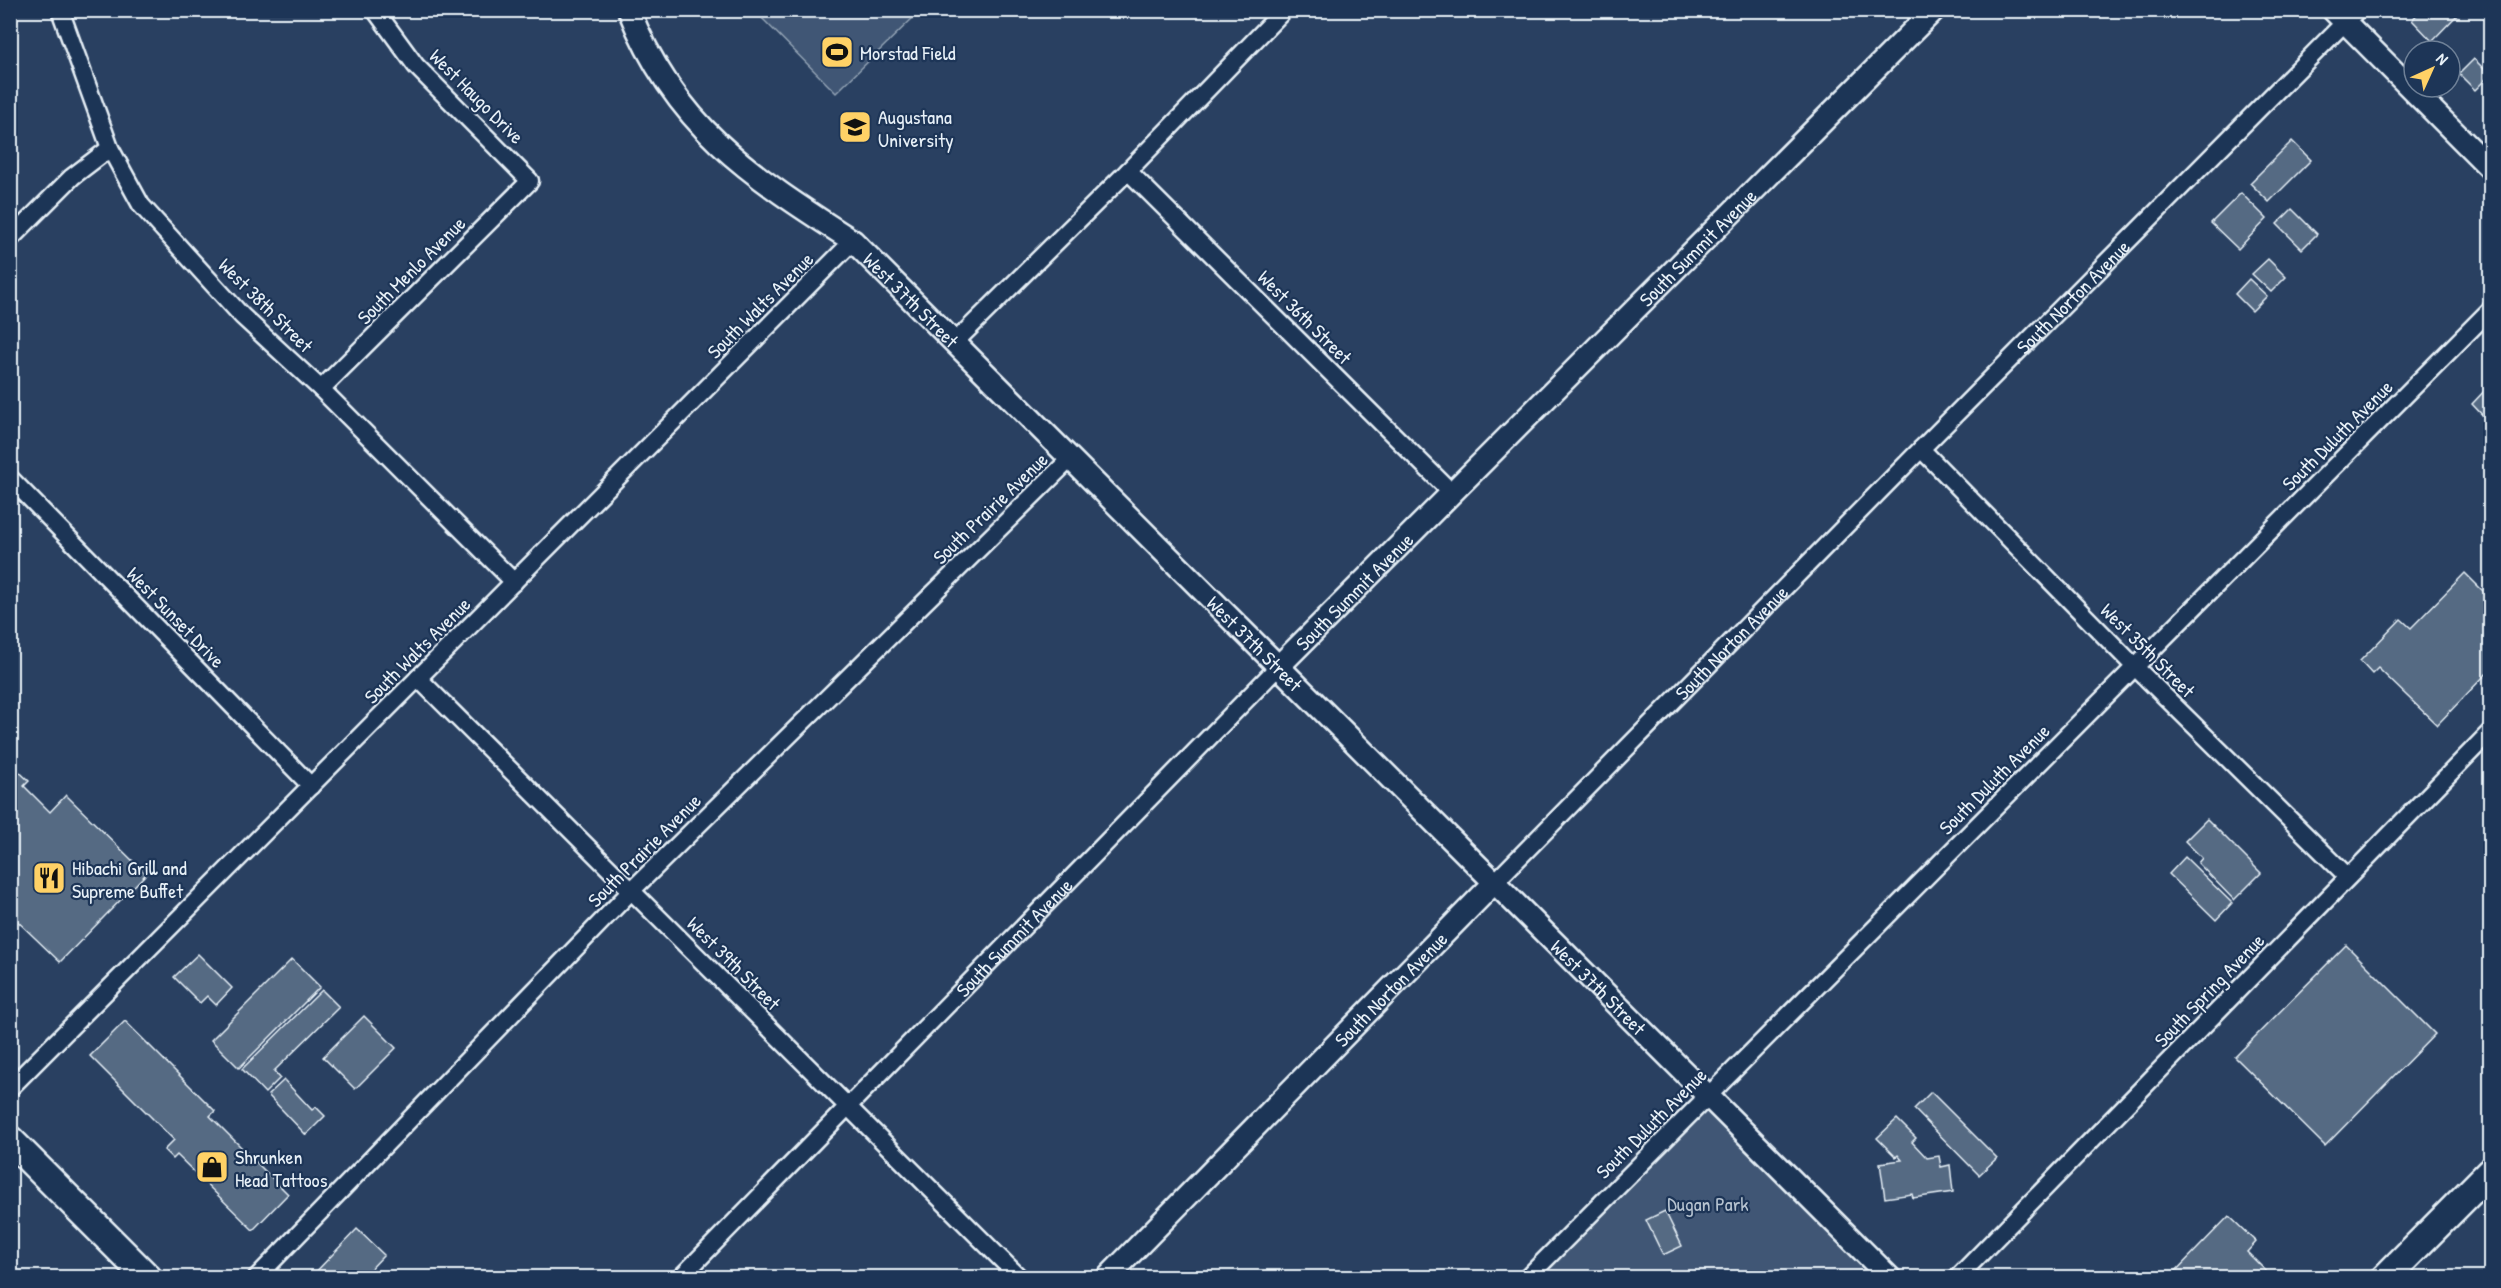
<svg xmlns="http://www.w3.org/2000/svg" width="2501" height="1288" viewBox="0 0 2501 1288" font-family="'Patrick Hand',sans-serif">
	<style>
		.green { fill: #415774; stroke: #94a4b6; stroke-width: 1.5 }
		.building { fill: #556a83; stroke: #e8f1f8; stroke-width: 1.5 }
		.lines { fill: none; stroke-linecap: round; stroke-linejoin: round }
		.minor-casing { stroke: #e8f1f8; stroke-width: 21 }
		.tertiary-casing { stroke: #e8f1f8; stroke-width: 26 }
		.primary-casing { stroke: #e8f1f8; stroke-width: 32 }
		.minor { stroke: #1d3557; stroke-width: 16 }
		.tertiary { stroke: #1d3557; stroke-width: 21 }
		.primary { stroke: #1d3557; stroke-width: 27 }
		.labels { text-anchor: middle; dominant-baseline: central; stroke-width: 4.5; stroke-linejoin: round; paint-order: stroke }
		.poi-label { font-size: 20px; fill: #e8f1f8; stroke: #1d3557; text-anchor: start }
		.street-label { font-size: 20px; fill: #e8f1f8; stroke: #1d3557 }
		.park-label { font-size: 20px; fill: #b6c3d0; stroke: #1d3557 }
	</style>
	<rect width="100%" height="100%" fill="#294061"/>
	<filter id="ink" filterUnits="userSpaceOnUse"><feTurbulence type="fractalNoise" baseFrequency=".0167" numOctaves="2"/><feDisplacementMap in="SourceGraphic" scale="12" xChannelSelector="R" yChannelSelector="G"/><feConvolveMatrix kernelMatrix="1 2 1 2 8 2 1 2 1" color-interpolation-filters="sRGB"/></filter>
	<g filter="url(#ink)">
		<g class="green">
			<path d="M755,11H920L836,93Z"/>
			<path d="M1708,1095L1890,1278H1527Z"/>
		</g>
		<g class="building">
			<path d="M2421,10H2462L2432,41L2412,20Z"/>
			<path d="M2474,59L2490,75L2475,90L2459,74Z"/>
			<path d="M2292,141L2311,160L2269,202L2250,183Z"/>
			<path d="M2241,193L2267,219L2238,249L2211,223Z"/>
			<path d="M2292,209L2317,234L2302,249L2277,224Z"/>
			<path d="M2268,259L2286,277L2271,292L2252,274Z"/>
			<path d="M2249,279L2267,296L2252,311L2235,294Z"/>
			<path d="M2490,385V423L2472,404Z"/>
			<path d="M2465,573L2490,598V670L2437,725L2378,668L2372,674L2360,661L2401,619L2411,628Z"/>
			<path d="M10,763L29,781L24,786L50,812L66,795L146,874L60,962L10,914Z"/>
			<path d="M2207,819L2261,873L2234,900L2198,863L2202,858L2185,841Z"/>
			<path d="M2185,857L2232,903L2216,920L2169,874Z"/>
			<path d="M2346,945L2435,1034L2325,1146L2235,1057Z"/>
			<path d="M198,954L232,988L216,1005L207,996L200,1003L174,977Z"/>
			<path d="M292,959L320,987L239,1068L211,1040Z"/>
			<path d="M322,990L339,1007L274,1071L280,1078L265,1093L242,1069Z"/>
			<path d="M364,1016L396,1048L355,1089L323,1057Z"/>
			<path d="M125,1021L215,1111L210,1116L288,1194L253,1230L177,1155L173,1159L164,1150L174,1140L90,1056Z"/>
			<path d="M284,1080L312,1110L316,1107L325,1116L306,1135L268,1095Z"/>
			<path d="M1931,1092L1997,1158L1979,1175L1914,1109Z"/>
			<path d="M1897,1119L1916,1138L1912,1142L1927,1158L1939,1156L1941,1167L1950,1165L1953,1192L1913,1198L1912,1194L1885,1198L1880,1163L1902,1160L1898,1155L1896,1157L1877,1138Z"/>
			<path d="M1665,1211L1682,1246L1663,1255L1646,1220Z"/>
			<path d="M2229,1216L2256,1242L2247,1252L2273,1278H2169Z"/>
			<path d="M357,1229L384,1255L362,1278H310Z"/>
		</g>
		<g class="lines">
			<g class="minor-casing">
				<g id="minor">
					<path d="M60,10L110,148L141,205L242,316L321,389L514,582"/>
					<path d="M1128,171L1452,493"/>
					<path d="M10,239L72,177L110,148"/>
					<path d="M955,342L1128,171L1284,10"/>
					<path d="M321,389L530,181L416,66L375,10"/>
					<path d="M1921,449L2135,667L2348,877"/>
					<path d="M10,478L311,786"/>
					<path d="M418,678L1020,1278"/>
					<path id="s1" d="M1494,883L1921,449L2357,10"/>
					<path d="M10,1088L853,241"/>
					<path d="M256,1278L632,890L1070,459"/>
					<path id="s2" d="M680,1278L1279,666"/>
					<path d="M1527,1278L2490,310"/>
					<path d="M1957,1278L2490,732"/>
				</g>
			</g>
			<g class="tertiary-casing">
				<g id="tertiary">
					<path id="s3" d="M629,10C675,127 752,176 853,241L1890,1278"/>
					<path d="M2333,10L2490,168"/>
					<path id="s4" d="M1279,666L1934,10"/>
					<path id="s5" d="M1107,1278L1494,883"/>
				</g>
			</g>
			<g class="primary-casing">
				<g id="primary">
					<path d="M10,1140L148,1278"/>
					<path d="M2385,1278L2490,1172"/>
				</g>
			</g>
			<use href="#minor" class="minor"/>
			<use href="#tertiary" class="tertiary"/>
			<use href="#primary" class="primary"/>
		</g>
	</g>
	<defs>
		<g id="stadium-square" transform="scale(1.725)"><rect x="-9" y="-9" width="18" height="18" rx="4" fill="#ffd166" stroke="#1d3557"/><path d="M0-5a6.5 5 0 1 0 0 10a6.5 5 0 1 0 0-10ZM-3.5-1.8h7v3.6h-7Z" fill="#111"/></g>
		<g id="university-square" transform="scale(1.725)"><rect x="-9" y="-9" width="18" height="18" rx="4" fill="#ffd166" stroke="#1d3557"/><path d="M0-5L7-2L0 1L-7-2ZM-4 1L0 2.5L4 1V4Q0 6-4 4Z" fill="#111"/></g>
		<g id="restaurant-square" transform="scale(1.725)"><rect x="-9" y="-9" width="18" height="18" rx="4" fill="#ffd166" stroke="#1d3557"/><path d="M-5-6h1v4h1v-4h1v4h1v-4h1v5L-1.5 .5V6h-2V.5L-5-1ZM5-6V6H3V1.5H1.5Q1.5-4 5-6Z" fill="#111"/></g>
		<g id="shop-square" transform="scale(1.725)"><rect x="-9" y="-9" width="18" height="18" rx="4" fill="#ffd166" stroke="#1d3557"/><path d="M-5-2.5h2.3a2.7 3.5 0 0 1 5.4 0H5L5.5 6h-11ZM-1.5-2.5h3a1.5 2.3 0 0 0-3 0Z" fill="#111"/></g>
	</defs>
	<g fill-rule="evenodd">
		<use href="#stadium-square" x="837" y="52"/>
		<use href="#university-square" x="855" y="127"/>
		<use href="#restaurant-square" x="49" y="878"/>
		<use href="#shop-square" x="212" y="1167"/>
	</g>
	<g class="labels">
		<g class="poi-label">
			<text x="860" y="52">Morstad Field</text>
			<text x="878" y="116">Augustana<tspan x="878" dy="23">University</tspan></text>
			<text x="72" y="867">Hibachi Grill and<tspan x="72" dy="23">Supreme Buffet</tspan></text>
			<text x="235" y="1156">Shrunken<tspan x="235" dy="23">Head Tattoos</tspan></text>
		</g>
		<g class="street-label">
			<text transform="translate(477 96) rotate(45)">West Haugo Drive</text>
			<text stroke="none"><textPath href="#s4" startOffset="592">South Summit Avenue</textPath></text>
			<text transform="translate(411 270) rotate(-45)">South Menlo Avenue</text>
			<text stroke="none"><textPath href="#s1" startOffset="824">South Norton Avenue</textPath></text>
			<text stroke="none"><textPath href="#s3" startOffset="411">West 37th Street</textPath></text>
			<text transform="translate(266 305) rotate(45)">West 38th Street</text>
			<text transform="translate(760 305) rotate(-45)">South Walts Avenue</text>
			<text transform="translate(1305 317) rotate(45)">West 36th Street</text>
			<text transform="translate(2337 435) rotate(-45)">South Duluth Avenue</text>
			<text transform="translate(990 508) rotate(-44)">South Prairie Avenue</text>
			<text stroke="none"><textPath href="#s4" startOffset="106">South Summit Avenue</textPath></text>
			<text transform="translate(176 617) rotate(46)">West Sunset Drive</text>
			<text stroke="none"><textPath href="#s3" startOffset="897">West 37th Street</textPath></text>
			<text stroke="none"><textPath href="#s1" startOffset="338">South Norton Avenue</textPath></text>
			<text transform="translate(417 650) rotate(-45)">South Walts Avenue</text>
			<text transform="translate(2148 650) rotate(45)">West 35th Street</text>
			<text transform="translate(1994 779) rotate(-45)">South Duluth Avenue</text>
			<text transform="translate(644 850) rotate(-45)">South Prairie Avenue</text>
			<text stroke="none"><textPath href="#s2" startOffset="477">South Summit Avenue</textPath></text>
			<text transform="translate(734 963) rotate(45)">West 39th Street</text>
			<text stroke="none"><textPath href="#s3" startOffset="1383">West 37th Street</textPath></text>
			<text stroke="none"><textPath href="#s5" startOffset="405">South Norton Avenue</textPath></text>
			<text transform="translate(2209 990) rotate(-46)">South Spring Avenue</text>
			<text transform="translate(1651 1123) rotate(-45)">South Duluth Avenue</text>
		</g>
		<g class="park-label">
			<text x="1708" y="1203">Dugan Park</text>
		</g>
	</g>
	<rect width="2501" height="1288" fill="none" stroke="#1d3557" stroke-width="36"/>
	<rect x="18" y="18" width="2465" height="1252" fill="none" stroke="#e8f1f8" stroke-width="2" filter="url(#ink)"/>
	<g transform="translate(2432 69) rotate(45)"><circle r="28" fill="#1d3557" stroke="#6e8097" stroke-width="1.5"/>
	<path d="M0-4.5L10 22L0 15L-10 22Z" fill="#ffd166"/>
	<text y="-9" font-size="16" font-weight="bold" text-anchor="middle" fill="#e8f1f8">N</text>
	</g>
</svg>
